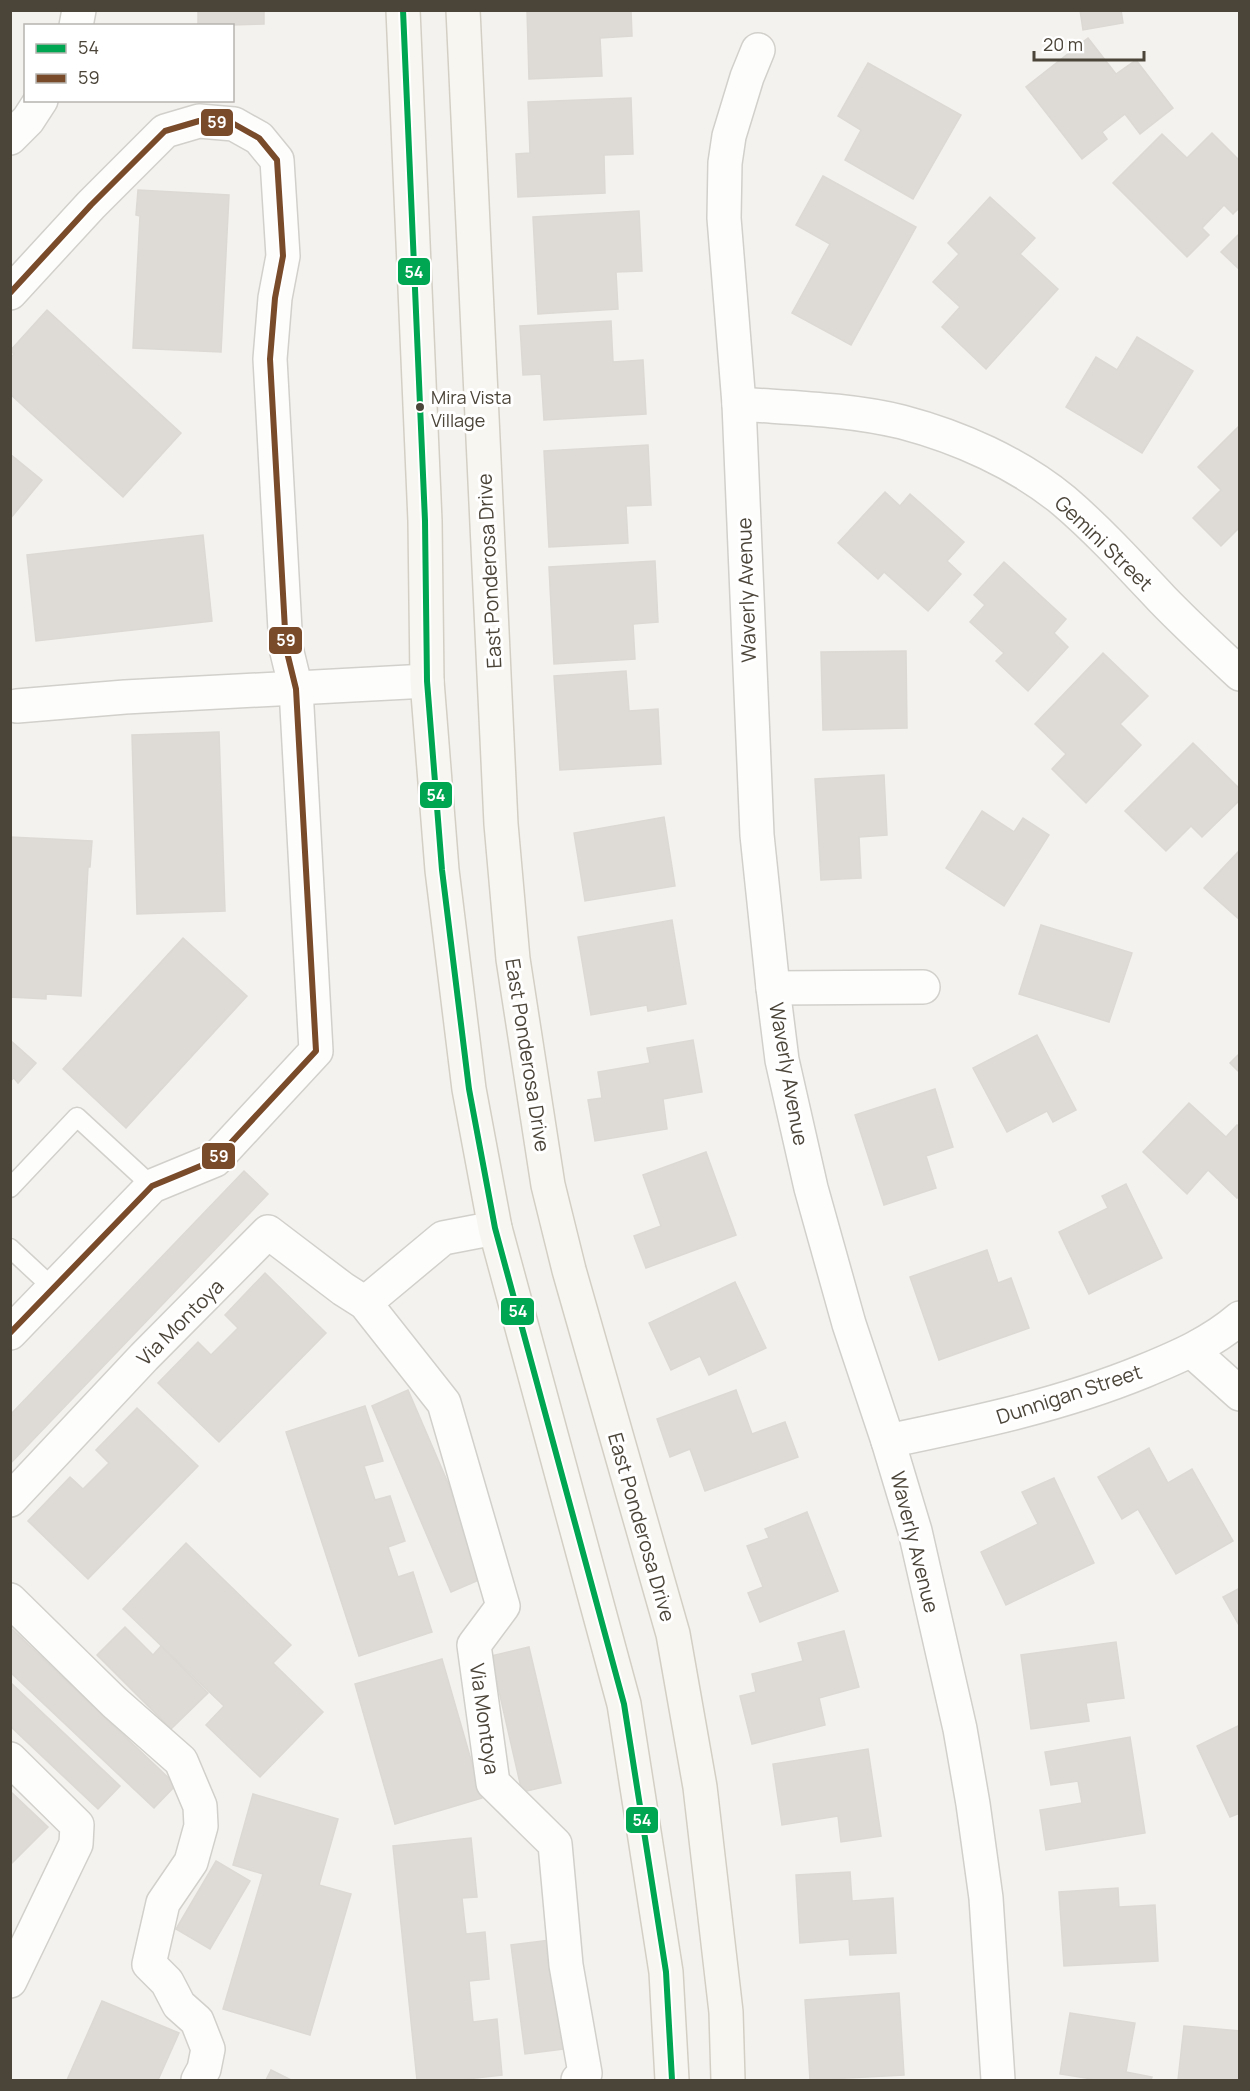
<svg xmlns="http://www.w3.org/2000/svg" width="1250" height="2091" viewBox="0 0 1250 2091" font-family="Manrope,sans-serif">
	<style>
		.building { fill: #dedbd6; stroke: #dcd9d4; stroke-width: 1.5 }
		.lines { fill: none; stroke-linecap: round; stroke-linejoin: round }
		.lane-casing { stroke: #d2d0cb; stroke-width: 21 }
		.street-casing { stroke: #d2d0cb; stroke-width: 36 }
		.secondary-casing { stroke: #d3cfc5; stroke-width: 36 }
		.lane { stroke: #fdfdfc; stroke-width: 18 }
		.street { stroke: #fdfdfc; stroke-width: 33 }
		.secondary { stroke: #f7f6f1; stroke-width: 33 }
		.bus-1-casing { stroke: #fff; stroke-width: 10 }
		.bus-2-casing { stroke: #fff; stroke-width: 10 }
		.bus-1 { stroke: #00a651; stroke-width: 6 }
		.bus-2 { stroke: #7a4b2a; stroke-width: 6 }
		.bus-dot { fill: #4b4439; stroke: #fff; stroke-width: 2 }
		.labels { text-anchor: middle; dominant-baseline: central; stroke-width: 6; stroke-linejoin: round; paint-order: stroke }
		.bus-label { font-size: 18px; fill: #4b4439; stroke: #fff; text-anchor: start }
		.street-label { font-size: 20px; fill: #4b4439; stroke: #fff }
		.line-badge { stroke: #fff; stroke-width: 2 }
		.badge-label { font-size: 16px; text-anchor: middle; font-weight: bold; fill: #fff }
	</style>
	<rect width="100%" height="100%" fill="#f4f2ee"/>
	<g class="building">
		<path d="M198,10H264V24L198,26Z"/>
		<path d="M527,10H631L632,36L600,38L602,76L529,79Z"/>
		<path d="M1080,10H1121L1123,23L1083,30Z"/>
		<path d="M1088,38L1116,74L1136,60L1173,108L1140,134L1125,114L1102,132L1107,139L1082,159L1026,87Z"/>
		<path d="M868,63L961,115L913,199L845,160L861,130L838,116Z"/>
		<path d="M631,98L633,154L604,155L605,193L518,197L516,154L530,153L528,102Z"/>
		<path d="M1212,133L1240,161V207L1233,214L1224,205L1202,228L1209,235L1187,257L1113,183L1162,134L1187,158Z"/>
		<path d="M823,176L916,227L851,345L792,313L830,244L796,225Z"/>
		<path d="M138,190L229,195L221,352L133,348L140,216L136,215Z"/>
		<path d="M990,197L1035,238L1020,254L1058,289L986,369L942,327L960,307L933,282L959,254L948,243Z"/>
		<path d="M639,211L642,271L616,272L618,309L538,314L533,217Z"/>
		<path d="M1240,233V270L1221,252Z"/>
		<path d="M47,310L181,433L123,497L10,394V358L14,354L10,351Z"/>
		<path d="M611,321L613,362L643,360L646,414L544,420L541,374L523,375L520,326Z"/>
		<path d="M1137,337L1193,371L1142,453L1066,407L1096,357L1117,370Z"/>
		<path d="M1239,426L1240,527L1221,546L1193,518L1221,490L1198,467Z"/>
		<path d="M648,445L651,505L626,506L628,543L549,547L544,451Z"/>
		<path d="M10,454L42,480L10,519Z"/>
		<path d="M885,492L900,506L910,494L964,542L947,561L961,574L928,611L884,572L878,579L838,543Z"/>
		<path d="M203,535L212,621L36,641L27,555Z"/>
		<path d="M655,561L658,622L633,624L635,659L554,664L549,567Z"/>
		<path d="M1004,562L1066,619L1054,633L1068,647L1028,691L996,661L1004,653L970,622L985,605L974,595Z"/>
		<path d="M906,651L907,728L823,730L821,652Z"/>
		<path d="M1103,653L1148,696L1120,724L1141,745L1086,803L1052,769L1066,754L1035,724Z"/>
		<path d="M626,671L629,711L658,709L661,764L560,770L554,676Z"/>
		<path d="M219,732L225,911L137,914L132,735Z"/>
		<path d="M1193,743L1240,789V800L1202,837L1191,826L1166,851L1125,811Z"/>
		<path d="M884,775L887,835L859,837L861,878L821,880L815,779Z"/>
		<path d="M982,811L1014,832L1023,818L1049,835L1004,906L946,868Z"/>
		<path d="M664,817L675,886L585,901L574,833Z"/>
		<path d="M10,837L92,841L90,867H88L81,996L46,994V999L10,997Z"/>
		<path d="M1240,850V920L1204,888Z"/>
		<path d="M672,920L686,1004L648,1011L647,1005L591,1015L578,937Z"/>
		<path d="M1041,925L1132,953L1109,1022L1019,994Z"/>
		<path d="M183,938L247,996L126,1128L63,1069Z"/>
		<path d="M1037,1035L1076,1110L1053,1122L1047,1111L1007,1132L973,1068Z"/>
		<path d="M10,1040L36,1063L18,1083L14,1078L10,1081Z"/>
		<path d="M693,1040L702,1092L663,1099L667,1129L595,1141L588,1100L602,1098L598,1072L650,1063L647,1048Z"/>
		<path d="M1240,1053V1073L1230,1063Z"/>
		<path d="M935,1089L953,1147L926,1156L936,1188L884,1205L855,1115Z"/>
		<path d="M1189,1103L1226,1137L1237,1125L1240,1127V1196L1237,1198L1208,1170L1187,1194L1143,1152Z"/>
		<path d="M706,1152L736,1235L646,1268L634,1236L661,1226L643,1175Z"/>
		<path d="M244,1171L268,1194L10,1464V1415Z"/>
		<path d="M1126,1184L1162,1258L1089,1294L1059,1232L1108,1208L1102,1196Z"/>
		<path d="M987,1250L998,1283L1011,1278L1029,1328L939,1360L910,1277Z"/>
		<path d="M265,1273L326,1333L219,1442L158,1383L198,1342L211,1355L238,1328L225,1315Z"/>
		<path d="M735,1282L766,1348L709,1375L700,1356L671,1370L649,1323Z"/>
		<path d="M408,1390L488,1576L451,1592L372,1406Z"/>
		<path d="M736,1390L752,1434L785,1422L798,1457L705,1491L690,1449L670,1457L657,1419Z"/>
		<path d="M365,1406L383,1461L364,1466L375,1500L390,1496L405,1541L388,1547L398,1577L413,1572L432,1632L359,1656L286,1432Z"/>
		<path d="M137,1408L198,1466L88,1579L28,1521L70,1477L83,1489L109,1463L96,1450Z"/>
		<path d="M1149,1448L1168,1483L1192,1469L1233,1541L1176,1574L1138,1509L1122,1519L1098,1477Z"/>
		<path d="M1054,1478L1094,1563L1006,1605L981,1552L1038,1524L1022,1492Z"/>
		<path d="M807,1512L838,1591L760,1622L748,1593L763,1587L747,1546L769,1538L765,1529Z"/>
		<path d="M186,1543L291,1645L273,1663L323,1712L260,1777L206,1725L224,1706L123,1609Z"/>
		<path d="M1240,1588V1627L1223,1597Z"/>
		<path d="M10,1627L176,1785L154,1808L10,1672Z"/>
		<path d="M125,1627L153,1655L161,1646L208,1693L171,1729L97,1655Z"/>
		<path d="M844,1631L859,1687L819,1698L825,1725L752,1744L740,1696L756,1692L752,1674L803,1661L798,1643Z"/>
		<path d="M1116,1642L1124,1698L1086,1703L1089,1721L1031,1729L1021,1655Z"/>
		<path d="M529,1647L561,1783L522,1792L491,1656Z"/>
		<path d="M442,1659L482,1798L395,1824L355,1684Z"/>
		<path d="M10,1682L120,1786L98,1809L10,1726Z"/>
		<path d="M1240,1725V1813L1230,1817L1197,1746Z"/>
		<path d="M1130,1737L1145,1833L1046,1850L1040,1810L1082,1803L1078,1781L1051,1785L1045,1752Z"/>
		<path d="M868,1749L881,1836L841,1842L838,1816L782,1825L773,1764Z"/>
		<path d="M10,1791L48,1827L10,1865Z"/>
		<path d="M253,1794L338,1819L319,1885L351,1894L310,2035L223,2009L263,1874L233,1865Z"/>
		<path d="M471,1838L477,1897L462,1898L466,1934L485,1932L489,1979L469,1981L473,2022L497,2019L502,2075L458,2080H417L393,1846Z"/>
		<path d="M216,1861L250,1881L210,1949L176,1929Z"/>
		<path d="M850,1872L852,1901L893,1898L896,1953L850,1955L849,1939L800,1943L796,1875Z"/>
		<path d="M1118,1888L1119,1907L1155,1905L1158,1961L1064,1966L1059,1892Z"/>
		<path d="M550,1940L563,2049L525,2054L511,1945Z"/>
		<path d="M899,1993L904,2075L810,2080L805,2000Z"/>
		<path d="M102,2001L179,2033L158,2080H67Z"/>
		<path d="M1070,2013L1135,2023L1126,2072L1152,2077L1151,2080H1092V2079L1060,2074Z"/>
		<path d="M1184,2026L1240,2031V2080H1178Z"/>
		<path d="M271,2070L291,2080H266Z"/>
	</g>
	<g class="lines">
		<g class="lane-casing">
			<g id="lane">
				<path d="M10,1188L77,1117L152,1186"/>
				<path d="M10,1248L53,1288"/>
			</g>
		</g>
		<g class="street-casing">
			<g id="street">
				<path d="M76,26L79,10"/>
				<path d="M758,50L747,77L729,136L725,163L724,218L739,404L757,835L773,988L782,1060L811,1188L849,1324L888,1441L915,1531L960,1729L973,1804L986,1898L998,2080"/>
				<path d="M10,138L28,120L41,100"/>
				<path d="M10,293L91,205L165,131L199,121L234,124L259,138L277,160L283,256L275,298L270,359L286,648L296,689L316,1051L215,1160L152,1186L10,1333"/>
				<path d="M739,404C793,408 849,409 902,422C959,437 1018,463 1064,501C1099,531 1130,565 1161,598C1186,624 1213,649 1240,674"/>
				<path d="M17,706L125,697L427,681"/>
				<path d="M773,988L923,987"/>
				<path d="M365,1303L443,1238L495,1228"/>
				<path d="M1192,1351L1240,1394"/>
				<path d="M888,1441C975,1423 1061,1405 1144,1371C1178,1357 1211,1343 1240,1318"/>
				<path d="M10,1500L144,1357L268,1232L343,1289L365,1303L444,1403L503,1606L474,1645L493,1783L555,1844L566,1965L585,2073L578,2080"/>
				<path d="M10,1600L114,1702L181,1761L200,1806L201,1826L191,1862L163,1903L149,1964L167,1982L179,2005L197,2021L208,2049L204,2069L198,2080"/>
				<path d="M10,1759L77,1825L76,1844L10,1981"/>
			</g>
		</g>
		<g class="secondary-casing">
			<g id="secondary">
				<path d="M403,10L425,521L427,681L442,870L469,1089L495,1228L624,1704L666,1972L672,2080"/>
				<path d="M463,10L501,824L513,959L548,1185L569,1270L673,1634L700,1787L726,2012L728,2080"/>
			</g>
		</g>
		<use href="#lane" class="lane"/>
		<use href="#street" class="street"/>
		<use href="#secondary" class="secondary"/>
		<g class="bus-1-casing">
			<path id="bus-1" d="M403,10L425,521L427,681L442,870L469,1089L495,1228L624,1704L666,1972L672,2080"/>
		</g>
		<g class="bus-2-casing">
			<path id="bus-2" d="M10,293L91,205L165,131L199,121L234,124L259,138L277,160L283,256L275,298L270,359L286,648L296,689L316,1051L215,1160L152,1186L10,1333"/>
		</g>
		<use href="#bus-1" class="bus-1"/>
		<use href="#bus-2" class="bus-2"/>
	</g>
	<circle class="bus-dot" cx="420" cy="407" r="5"/>
	<g class="labels">
		<g class="bus-label">
			<text x="431" y="397">Mira Vista<tspan x="431" dy="23">Village</tspan></text>
		</g>
		<g class="street-label">
			<text transform="translate(1104 543) rotate(44)">Gemini Street</text>
			<text transform="translate(489 571) rotate(-93)">East Ponderosa Drive</text>
			<text transform="translate(746 590) rotate(-92)">Waverly Avenue</text>
			<text transform="translate(528 1055) rotate(81)">East Ponderosa Drive</text>
			<text transform="translate(789 1074) rotate(80)">Waverly Avenue</text>
			<text transform="translate(180 1322) rotate(-45)">Via Montoya</text>
			<text transform="translate(1069 1394) rotate(-18)">Dunnigan Street</text>
			<text transform="translate(642 1527) rotate(74)">East Ponderosa Drive</text>
			<text transform="translate(915 1542) rotate(76)">Waverly Avenue</text>
			<text transform="translate(485 1719) rotate(82)">Via Montoya</text>
		</g>
	</g>
	<g class="line-badge">
		<rect x="200" y="108" width="34" height="29" rx="6" fill="#7a4b2a"/>
		<rect x="397" y="257" width="34" height="29" rx="6" fill="#00a651"/>
		<rect x="268" y="626" width="35" height="29" rx="6" fill="#7a4b2a"/>
		<rect x="419" y="781" width="34" height="28" rx="6" fill="#00a651"/>
		<rect x="201" y="1142" width="35" height="28" rx="6" fill="#7a4b2a"/>
		<rect x="500" y="1297" width="35" height="29" rx="6" fill="#00a651"/>
		<rect x="625" y="1806" width="34" height="28" rx="6" fill="#00a651"/>
	</g>
	<g class="badge-label">
		<text x="217" y="128">59</text>
		<text x="414" y="278">54</text>
		<text x="286" y="646">59</text>
		<text x="436" y="801">54</text>
		<text x="219" y="1162">59</text>
		<text x="518" y="1317">54</text>
		<text x="642" y="1826">54</text>
	</g>
	<rect width="1250" height="2091" fill="none" stroke="#4b4439" stroke-width="24"/>
	<rect x="24" y="24" width="210" height="78" fill="#ffffff" stroke="#b7b4b0" stroke-width="1.5"/>
	<rect x="36" y="44" width="30" height="9" fill="#00a651" stroke="#b7b4b0" stroke-width="1.5"/>
	<text x="78" y="54" font-size="18" fill="#4b4439">54</text>
	<rect x="36" y="74" width="30" height="9" fill="#7a4b2a" stroke="#b7b4b0" stroke-width="1.5"/>
	<text x="78" y="84" font-size="18" fill="#4b4439">59</text>
	<path d="M1034 51v9h110v-9" fill="none" stroke="#4b4439" stroke-width="3"/>
	<text x="1043" y="51" font-size="18" fill="#4b4439" stroke="#ffffff" stroke-width="4.5" paint-order="stroke">20 m</text>
</svg>
